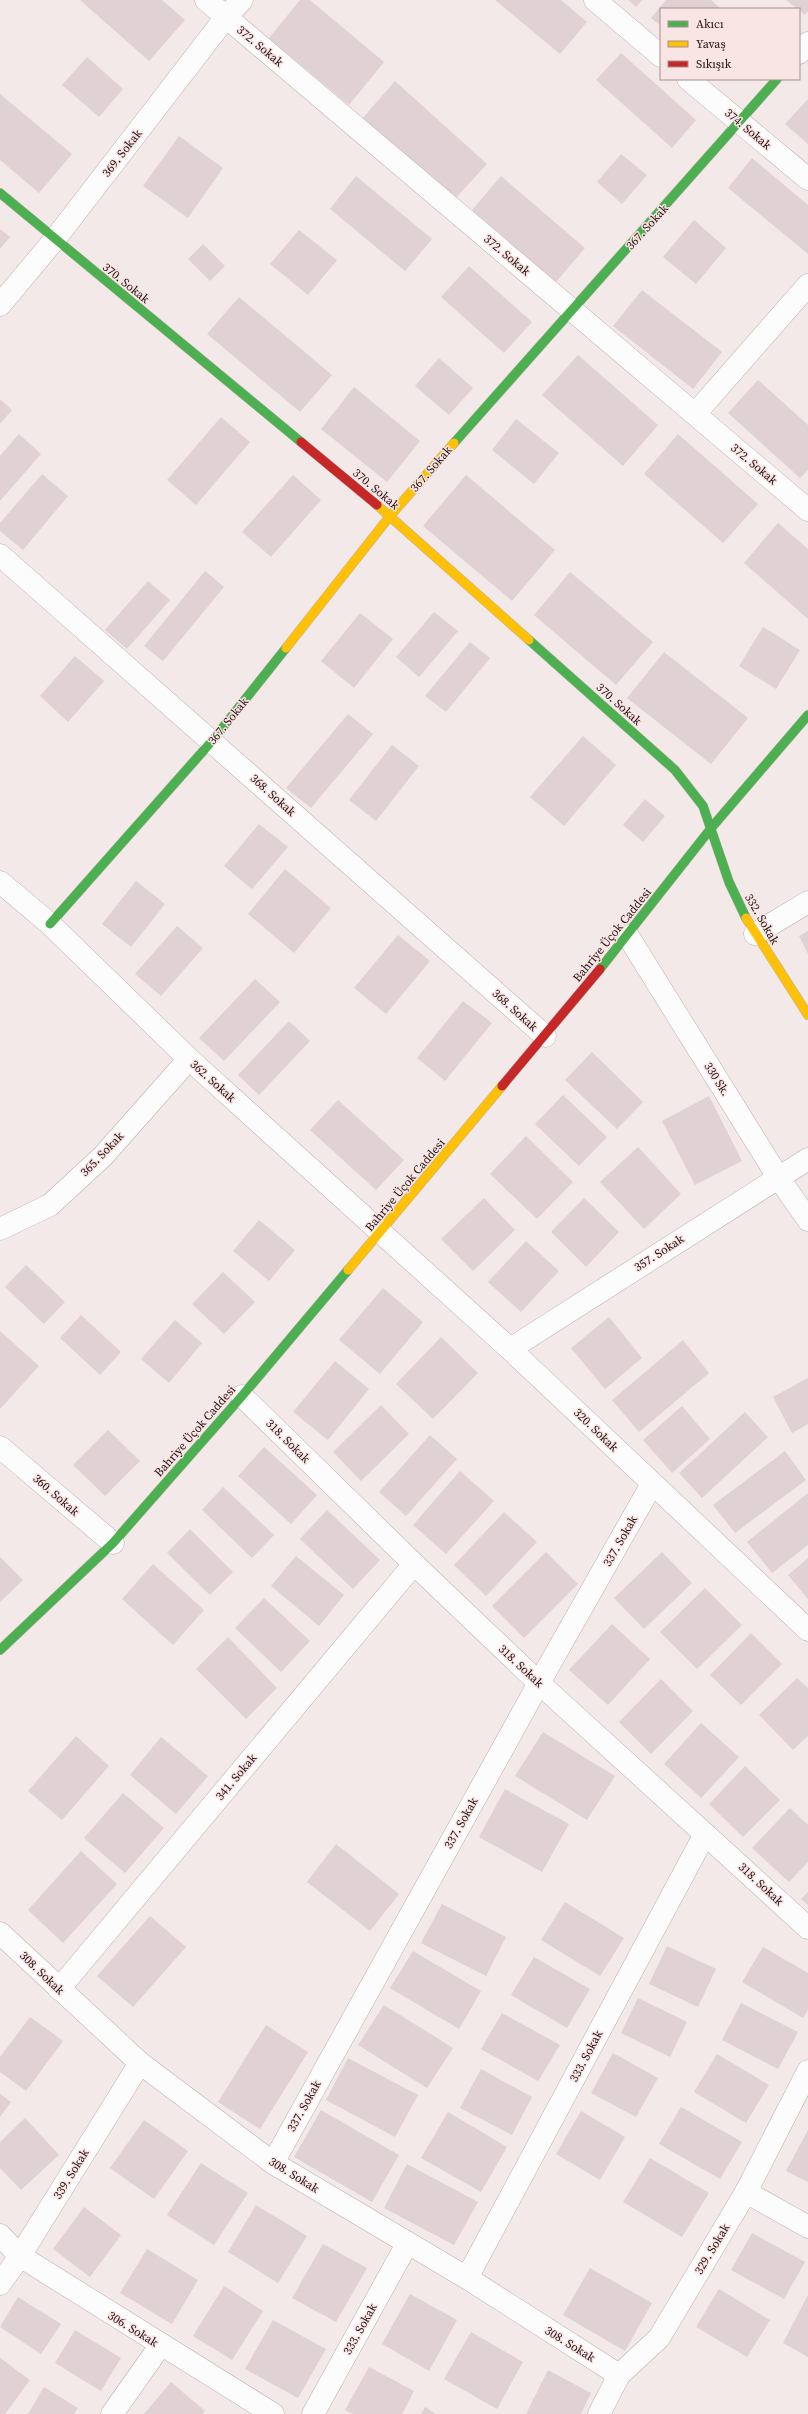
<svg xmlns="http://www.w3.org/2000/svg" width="808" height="2414" viewBox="0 0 808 2414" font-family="'Source Serif 4',serif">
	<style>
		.building { fill: #dfd1d4 }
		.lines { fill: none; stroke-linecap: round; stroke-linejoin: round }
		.street-casing { stroke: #bbafae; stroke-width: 23 }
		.fast-casing { stroke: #bbafae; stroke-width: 10 }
		.slow-casing { stroke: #bbafae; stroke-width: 10 }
		.jam-casing { stroke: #bbafae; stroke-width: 10 }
		.street { stroke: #fdfcfc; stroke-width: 22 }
		.fast { stroke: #4caf50; stroke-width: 9 }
		.slow { stroke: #ffc107; stroke-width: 9 }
		.jam { stroke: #c62828; stroke-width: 9 }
		.labels { text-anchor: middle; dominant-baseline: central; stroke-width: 3; stroke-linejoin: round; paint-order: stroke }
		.street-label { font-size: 12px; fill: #211110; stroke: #f9e5e4 }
	</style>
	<rect width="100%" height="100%" fill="#f4e9e9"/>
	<g class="building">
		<path d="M80,0H162L185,20L149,61Z"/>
		<path d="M300,0H310L384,62L349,105L269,38Z"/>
		<path d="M495,0H561L587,22L560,54Z"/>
		<path d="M628,0H642L636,7Z"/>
		<path d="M666,0H711L721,9H661V26L651,18Z"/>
		<path d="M786,0H808V11L805,15Z"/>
		<path d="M621,53L696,120L672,148L596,80Z"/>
		<path d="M87,57L123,89L99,117L62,85Z"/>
		<path d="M395,81L487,164L452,202L361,120Z"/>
		<path d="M0,94L72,154L39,193L0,160Z"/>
		<path d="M808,99V144L785,124Z"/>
		<path d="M179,136L223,168L188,218L143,186Z"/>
		<path d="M621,154L647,175L622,204L597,182Z"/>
		<path d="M752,158L808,205V254L728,188Z"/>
		<path d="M356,176L432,239L405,271L330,209Z"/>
		<path d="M501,176L585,248L556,282L472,210Z"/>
		<path d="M694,220L726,248L696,284L663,257Z"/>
		<path d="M0,229L10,237L0,249Z"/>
		<path d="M299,230L337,260L308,295L270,264Z"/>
		<path d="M203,244L225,266L210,281L188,259Z"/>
		<path d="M469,266L532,322L504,353L441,297Z"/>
		<path d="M642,290L722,352L693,389L613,326Z"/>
		<path d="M239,297L332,375L300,412L207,334Z"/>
		<path d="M578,355L658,425L623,466L542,395Z"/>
		<path d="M439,358L473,388L449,415L415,386Z"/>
		<path d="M758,380L808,425V470L800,478L728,413Z"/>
		<path d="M354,387L420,441L387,482L321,429Z"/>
		<path d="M0,399L12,410L0,424Z"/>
		<path d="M221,417L250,442L196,505L167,480Z"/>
		<path d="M516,419L559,453L534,484L492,450Z"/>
		<path d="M19,434L41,454L0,501V456Z"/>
		<path d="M678,434L758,504L723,543L644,474Z"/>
		<path d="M42,474L68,496L23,550L0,531V523Z"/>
		<path d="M293,475L321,500L271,557L242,532Z"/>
		<path d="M466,475L555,550L512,601L423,526Z"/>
		<path d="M778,523L808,549V619L744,563Z"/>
		<path d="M205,571L224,587L163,661L144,646Z"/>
		<path d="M570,572L653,642L616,685L534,615Z"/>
		<path d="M148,581L170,600L127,649L105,630Z"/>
		<path d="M434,612L458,631L419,677L396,657Z"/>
		<path d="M360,613L393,639L354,688L321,661Z"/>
		<path d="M763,627L800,650L776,689L739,666Z"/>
		<path d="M470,642L490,658L446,712L425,696Z"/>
		<path d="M664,652L748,718L711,764L627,698Z"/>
		<path d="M75,656L104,681L68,722L40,696Z"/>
		<path d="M348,714L373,734L311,808L286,788Z"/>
		<path d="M583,736L616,765L564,826L530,797Z"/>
		<path d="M392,745L419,766L376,821L349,800Z"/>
		<path d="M645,799L665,816L643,842L623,825Z"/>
		<path d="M259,824L288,847L252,889L224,866Z"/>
		<path d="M285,869L331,908L294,953L248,914Z"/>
		<path d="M136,881L165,904L131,947L102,924Z"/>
		<path d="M177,926L203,948L161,996L135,974Z"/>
		<path d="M808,931V954L799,936Z"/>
		<path d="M398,935L430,961L386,1014L354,988Z"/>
		<path d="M255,979L280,1002L224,1061L199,1038Z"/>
		<path d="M463,1001L492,1023L445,1081L417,1058Z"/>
		<path d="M289,1021L310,1041L259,1095L238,1075Z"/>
		<path d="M592,1052L643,1102L617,1129L565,1080Z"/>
		<path d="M563,1095L607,1137L579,1166L535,1124Z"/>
		<path d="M709,1096L742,1161L695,1185L662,1121Z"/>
		<path d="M338,1100L404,1160L376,1190L310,1130Z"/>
		<path d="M526,1136L573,1182L537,1219L490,1174Z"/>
		<path d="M638,1147L681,1194L644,1229L600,1182Z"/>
		<path d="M484,1198L515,1230L473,1271L441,1239Z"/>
		<path d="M584,1198L619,1232L586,1267L551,1232Z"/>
		<path d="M259,1220L295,1250L269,1281L233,1251Z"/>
		<path d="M526,1241L559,1271L521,1312L488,1282Z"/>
		<path d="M26,1265L65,1302L44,1324L5,1287Z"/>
		<path d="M223,1272L255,1302L224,1334L192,1304Z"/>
		<path d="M383,1288L423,1322L380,1374L339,1340Z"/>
		<path d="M81,1315L121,1352L100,1375L60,1338Z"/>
		<path d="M609,1317L642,1358L605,1389L571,1348Z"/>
		<path d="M175,1320L202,1343L169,1383L141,1359Z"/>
		<path d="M0,1331L39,1366L0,1409Z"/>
		<path d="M441,1337L478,1373L433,1419L396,1384Z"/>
		<path d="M683,1340L709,1373L639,1432L612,1400Z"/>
		<path d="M335,1361L369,1389L328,1440L293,1412Z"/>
		<path d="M808,1378V1424L792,1433L773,1397Z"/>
		<path d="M381,1405L409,1434L361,1481L333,1452Z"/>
		<path d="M682,1406L710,1439L672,1473L643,1440Z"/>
		<path d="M745,1412L768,1437L702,1498L679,1473Z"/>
		<path d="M108,1430L140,1461L105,1496L73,1465Z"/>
		<path d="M430,1435L457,1459L406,1516L379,1492Z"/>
		<path d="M264,1447L317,1495L291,1524L238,1476Z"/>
		<path d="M785,1451L806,1480L735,1533L713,1505Z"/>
		<path d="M460,1471L494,1501L446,1554L413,1525Z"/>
		<path d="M223,1487L274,1535L252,1558L202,1510Z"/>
		<path d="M808,1493V1545L772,1573L747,1542Z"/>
		<path d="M327,1510L380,1560L353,1589L300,1539Z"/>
		<path d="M504,1512L537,1542L486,1596L454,1565Z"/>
		<path d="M190,1529L233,1572L210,1595L167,1553Z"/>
		<path d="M546,1552L578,1584L524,1638L492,1606Z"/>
		<path d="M662,1552L692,1583L644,1629L614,1598Z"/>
		<path d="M296,1556L344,1595L319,1626L271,1586Z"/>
		<path d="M0,1557L23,1580L0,1602Z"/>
		<path d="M808,1558V1599L788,1575Z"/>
		<path d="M153,1564L204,1610L173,1645L122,1599Z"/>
		<path d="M705,1588L742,1625L697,1669L660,1632Z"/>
		<path d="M264,1598L310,1641L281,1672L235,1628Z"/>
		<path d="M612,1624L650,1659L608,1705L569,1670Z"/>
		<path d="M751,1633L782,1664L741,1705L710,1675Z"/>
		<path d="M228,1637L277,1688L246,1719L196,1669Z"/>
		<path d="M797,1678L808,1688V1736L793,1750L759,1715Z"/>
		<path d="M661,1679L693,1711L651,1754L619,1722Z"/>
		<path d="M701,1723L739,1757L701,1798L664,1764Z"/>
		<path d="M543,1732L615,1776L587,1820L515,1776Z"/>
		<path d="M76,1736L109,1766L62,1820L28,1791Z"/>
		<path d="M161,1737L208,1776L176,1814L130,1775Z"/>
		<path d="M745,1766L780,1800L743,1837L709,1804Z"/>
		<path d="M505,1789L569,1824L542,1872L479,1837Z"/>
		<path d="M123,1793L164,1828L125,1873L84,1838Z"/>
		<path d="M790,1808L808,1825V1862L789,1882L752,1848Z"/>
		<path d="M336,1844L399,1894L370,1931L307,1882Z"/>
		<path d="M81,1851L117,1884L63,1943L28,1910Z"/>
		<path d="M808,1892V1905L801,1899Z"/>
		<path d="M565,1902L624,1938L600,1976L541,1940Z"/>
		<path d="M442,1904L506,1937L486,1976L421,1943Z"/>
		<path d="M150,1916L186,1947L133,2007L97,1976Z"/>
		<path d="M667,1946L716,1969L698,2007L649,1984Z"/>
		<path d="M763,1947L808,1973V2010L803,2018L742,1982Z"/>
		<path d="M413,1951L481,1991L459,2029L390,1988Z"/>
		<path d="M534,1957L590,1989L567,2028L511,1995Z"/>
		<path d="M638,1998L687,2022L670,2057L621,2033Z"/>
		<path d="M741,2003L798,2032L778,2069L722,2040Z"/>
		<path d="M384,2005L453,2048L427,2088L358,2045Z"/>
		<path d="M502,2013L560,2045L538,2081L481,2049Z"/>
		<path d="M30,2017L63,2041L26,2091L0,2072V2057Z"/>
		<path d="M266,2025L308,2052L260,2129L218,2102Z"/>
		<path d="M613,2053L658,2078L636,2117L591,2093Z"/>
		<path d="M717,2054L769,2085L746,2123L694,2092Z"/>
		<path d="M348,2058L418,2095L395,2137L326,2100Z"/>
		<path d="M481,2069L532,2097L512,2135L460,2108Z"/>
		<path d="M0,2094L11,2102L0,2117Z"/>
		<path d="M681,2107L742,2142L720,2179L659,2144Z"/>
		<path d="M321,2110L399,2155L372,2202L294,2157Z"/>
		<path d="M581,2111L625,2137L600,2180L556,2154Z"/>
		<path d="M448,2112L507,2147L481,2192L421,2158Z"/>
		<path d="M25,2118L59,2155L21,2190L0,2168V2142Z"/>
		<path d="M144,2120L188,2151L154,2199L110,2168Z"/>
		<path d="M808,2130V2182L786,2171Z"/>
		<path d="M650,2158L709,2193L682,2237L623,2202Z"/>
		<path d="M201,2163L248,2193L214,2245L167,2215Z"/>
		<path d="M407,2164L478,2202L454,2245L384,2208Z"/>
		<path d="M256,2205L307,2236L278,2283L228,2252Z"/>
		<path d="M84,2207L121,2235L90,2277L53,2249Z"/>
		<path d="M752,2233L805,2262L784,2299L731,2270Z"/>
		<path d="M323,2244L367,2268L336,2322L292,2298Z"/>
		<path d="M147,2249L198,2280L172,2324L120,2293Z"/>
		<path d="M590,2268L652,2303L625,2351L563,2315Z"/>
		<path d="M224,2286L263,2311L232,2360L193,2336Z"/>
		<path d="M719,2289L770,2320L747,2357L696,2327Z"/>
		<path d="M410,2294L457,2320L429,2371L382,2344Z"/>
		<path d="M808,2295V2357L783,2343Z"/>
		<path d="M18,2297L61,2324L41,2354L0,2327Z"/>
		<path d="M273,2320L326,2349L298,2398L245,2369Z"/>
		<path d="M75,2330L121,2358L101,2391L55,2363Z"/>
		<path d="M471,2332L523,2362L497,2409L444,2379Z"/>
		<path d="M0,2358L30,2380L5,2414H0Z"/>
		<path d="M369,2367L414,2391L402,2414H353L345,2410Z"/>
		<path d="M548,2370L591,2393L581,2414H526Z"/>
		<path d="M171,2382L205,2411L202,2414H144Z"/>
		<path d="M44,2387L78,2408L74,2414H28Z"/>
		<path d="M425,2407L436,2414H421Z"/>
	</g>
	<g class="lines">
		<g class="street-casing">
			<g id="street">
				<path d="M206,0L808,510"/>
				<path d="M595,0L661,56"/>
				<path d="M799,53L808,43"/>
				<path d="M688,79L808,179"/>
				<path d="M0,305L55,239L226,17L242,0"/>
				<path d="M695,414L808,285"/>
				<path d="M0,555L545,1036"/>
				<path d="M0,882L50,924L189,1059L510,1349L808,1630"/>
				<path d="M755,934L808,902"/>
				<path d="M628,936L778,1177L808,1220"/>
				<path d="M0,1229L50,1205L103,1156L189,1059"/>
				<path d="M510,1349L808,1159"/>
				<path d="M242,1396L414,1564L539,1683L808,1928"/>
				<path d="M0,1447L113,1543"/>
				<path d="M0,1933L140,2063L273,2163L467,2278L619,2375"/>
				<path d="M59,1989L414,1564"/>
				<path d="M273,2163L539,1683L652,1484"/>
				<path d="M746,2192L808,2227"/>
				<path d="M0,2235L20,2256L273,2414"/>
				<path d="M467,2278L705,1834"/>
				<path d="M0,2284L20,2256L140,2063"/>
				<path d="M112,2414L160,2346"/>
				<path d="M313,2414L407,2244"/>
				<path d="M599,2414L619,2375L659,2338L746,2192L808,2071"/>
			</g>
		</g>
		<g class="fast-casing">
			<g id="fast">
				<path d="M0,193L301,442"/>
				<path d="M454,443L777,79"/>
				<path d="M529,640L675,770L703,806L729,882L746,918"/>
				<path d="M50,924L212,741L286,648"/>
				<path d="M600,969L712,827L808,715"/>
				<path d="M0,1650L113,1543L242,1396L348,1270"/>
			</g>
		</g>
		<g class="slow-casing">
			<g id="slow">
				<path d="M377,505L529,640"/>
				<path d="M286,648L390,516L454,443"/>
				<path d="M746,918L808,1015"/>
				<path d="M348,1270L502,1086"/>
			</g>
		</g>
		<g class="jam-casing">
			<g id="jam">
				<path d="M301,442L377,505"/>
				<path d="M502,1086L600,969"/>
			</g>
		</g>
		<use href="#street" class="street"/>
		<use href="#fast" class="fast"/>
		<use href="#slow" class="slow"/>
		<use href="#jam" class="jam"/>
	</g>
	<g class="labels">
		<g class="street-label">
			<text transform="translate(260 46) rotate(40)">372. Sokak</text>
			<text transform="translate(748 129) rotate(40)">374. Sokak</text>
			<text transform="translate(122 153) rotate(-52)">369. Sokak</text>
			<text transform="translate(647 227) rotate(-48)">367. Sokak</text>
			<text transform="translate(507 255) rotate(40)">372. Sokak</text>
			<text transform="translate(126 283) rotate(39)">370. Sokak</text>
			<text transform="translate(754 464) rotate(40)">372. Sokak</text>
			<text transform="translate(431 469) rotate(-49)">367. Sokak</text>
			<text transform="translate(376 489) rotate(40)">370. Sokak</text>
			<text transform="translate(619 704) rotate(42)">370. Sokak</text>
			<text transform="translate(228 721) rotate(-51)">367. Sokak</text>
			<text transform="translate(273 795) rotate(42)">368. Sokak</text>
			<text transform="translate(762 919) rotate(60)">332. Sokak</text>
			<text transform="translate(612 935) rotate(-51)">Bahriye Üçok Caddesi</text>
			<text transform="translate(515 1010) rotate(42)">368. Sokak</text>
			<text transform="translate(717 1079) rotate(58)">330 Sk.</text>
			<text transform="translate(213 1081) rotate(42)">362. Sokak</text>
			<text transform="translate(102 1154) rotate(-46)">365. Sokak</text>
			<text transform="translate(405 1185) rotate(-50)">Bahriye Üçok Caddesi</text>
			<text transform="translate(659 1253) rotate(-33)">357. Sokak</text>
			<text transform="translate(596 1430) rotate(44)">320. Sokak</text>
			<text transform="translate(195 1431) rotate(-49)">Bahriye Üçok Caddesi</text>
			<text transform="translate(288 1441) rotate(45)">318. Sokak</text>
			<text transform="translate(56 1495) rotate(41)">360. Sokak</text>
			<text transform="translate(620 1541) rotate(-60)">337. Sokak</text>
			<text transform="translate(521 1666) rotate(43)">318. Sokak</text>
			<text transform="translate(236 1777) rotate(-50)">341. Sokak</text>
			<text transform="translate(461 1823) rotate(-61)">337. Sokak</text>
			<text transform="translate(761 1884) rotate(43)">318. Sokak</text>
			<text transform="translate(42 1973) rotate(44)">308. Sokak</text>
			<text transform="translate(586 2056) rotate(-62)">333. Sokak</text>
			<text transform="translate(304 2106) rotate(-61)">337. Sokak</text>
			<text transform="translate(71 2174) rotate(-58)">339. Sokak</text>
			<text transform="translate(294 2175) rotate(32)">308. Sokak</text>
			<text transform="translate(712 2249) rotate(-59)">329. Sokak</text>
			<text transform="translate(133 2329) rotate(32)">306. Sokak</text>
			<text transform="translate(360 2329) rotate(-61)">333. Sokak</text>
			<text transform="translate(570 2344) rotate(32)">308. Sokak</text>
		</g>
	</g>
	<rect x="660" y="8" width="140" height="72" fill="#f9e5e4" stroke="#a3908f"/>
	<rect x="668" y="21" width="20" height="6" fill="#4caf50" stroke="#a3908f"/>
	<text x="696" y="28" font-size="12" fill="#211110">Akıcı</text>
	<rect x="668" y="41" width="20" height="6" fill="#ffc107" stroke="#a3908f"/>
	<text x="696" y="48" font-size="12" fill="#211110">Yavaş</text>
	<rect x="668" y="61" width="20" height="6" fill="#c62828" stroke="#a3908f"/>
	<text x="696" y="68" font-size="12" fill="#211110">Sıkışık</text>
</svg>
